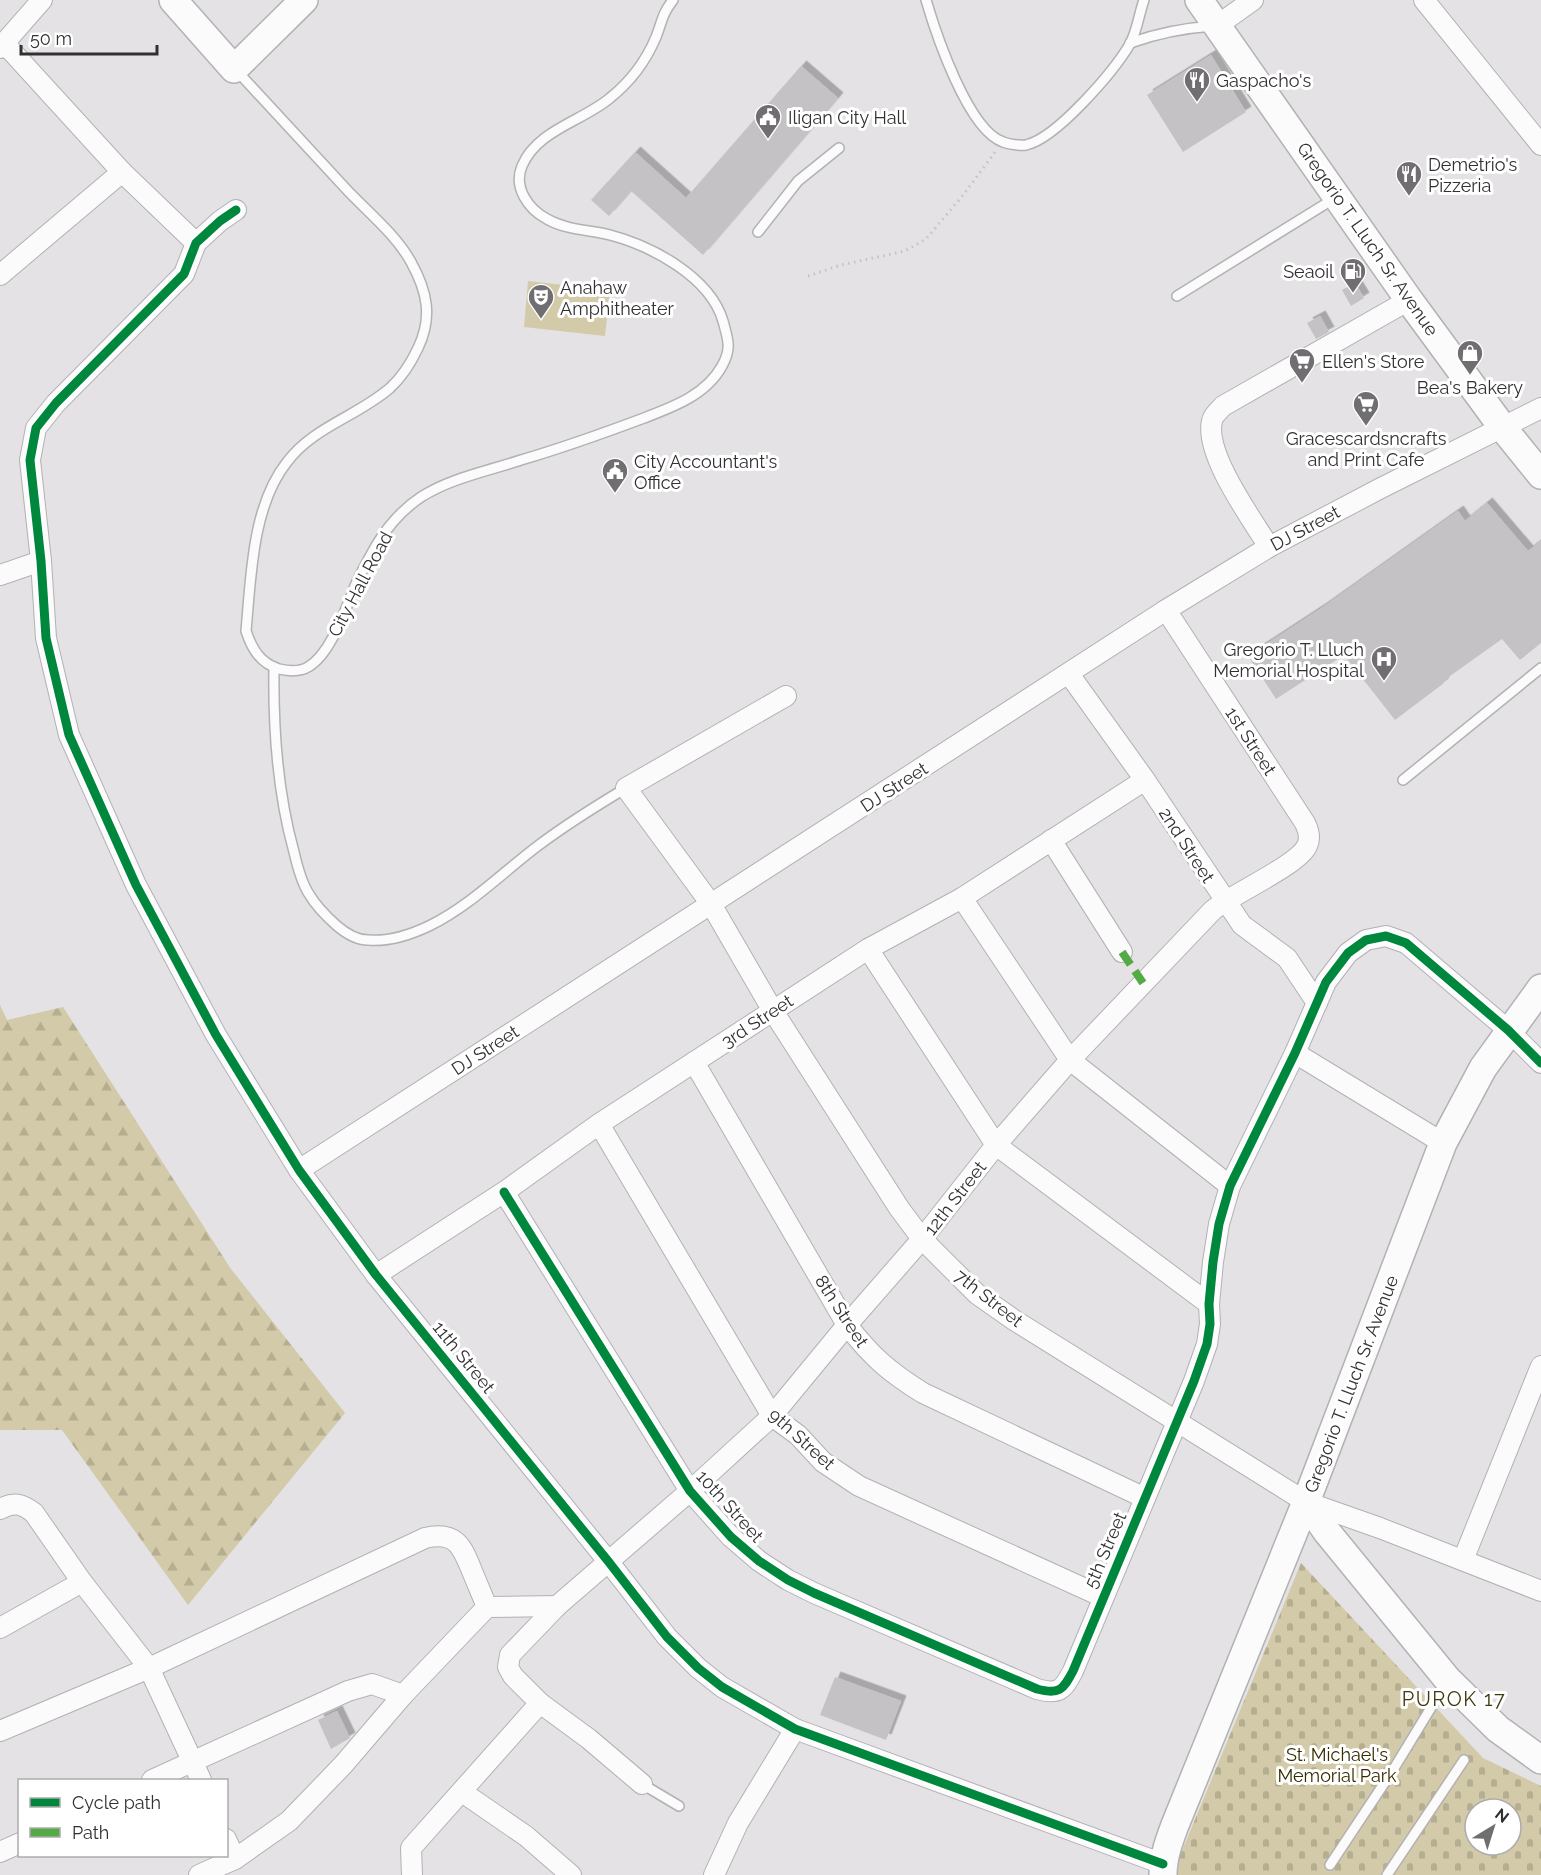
<svg xmlns="http://www.w3.org/2000/svg" width="1541" height="1875" viewBox="0 0 1541 1875" font-family="Raleway,sans-serif">
	<style>
		.forest { fill: url(#forest-firs) }
		.cemetery { fill: url(#cemetery-stones); fill-rule: evenodd }
		.garden { fill: #d2caa8 }
		.building { fill: #c4c2c5; filter: url(#shadow) }
		.lines { fill: none; stroke-linecap: round; stroke-linejoin: round }
		.lane-casing { stroke: #b2b1b4; stroke-width: 12 }
		.street-casing { stroke: #b2b1b4; stroke-width: 22 }
		.secondary-casing { stroke: #b2b1b4; stroke-width: 30 }
		.path { stroke: #c4c3c4; stroke-width: 3; stroke-dasharray: 1.5 4.5; stroke-linecap: butt }
		.lane { stroke: #fbfbfb; stroke-width: 9 }
		.street { stroke: #fbfbfb; stroke-width: 20 }
		.secondary { stroke: #fbfbfb; stroke-width: 27 }
		.quiet { stroke: #54ab45; stroke-width: 8; stroke-dasharray: 15 8; stroke-linecap: butt }
		.cycleway-casing { stroke: #fff; stroke-width: 13 }
		.cycleway { stroke: #00873e; stroke-width: 9 }
		.labels { text-anchor: middle; dominant-baseline: central; stroke-width: 6; stroke-linejoin: round; paint-order: stroke }
		.poi-label { font-size: 18px; fill: #323032; stroke: #fff; text-anchor: start }
		.street-label { font-size: 18px; fill: #323032; stroke: #fff }
		.park-label { font-size: 18px; fill: #352d01; stroke: #fff }
		.neighbourhood-label { font-size: 20px; letter-spacing: 1.5px; fill: #41390f; stroke: #fff }
	</style>
	<defs>
		<pattern id="forest-firs" width="22" height="20" patternUnits="userSpaceOnUse" patternTransform="scale(1.5)"><rect width="22" height="20" fill="#d2caa8"/><path d="M5 1l3.5 6h-7zM16 11l3.5 6h-7z" fill="#b5ae91"/></pattern>
		<pattern id="cemetery-stones" width="16" height="16" patternUnits="userSpaceOnUse" patternTransform="scale(1.5)"><rect width="16" height="16" fill="#d2caa8"/><path d="M2 7V4a2 2 0 0 1 4 0v3zM10 15v-3a2 2 0 0 1 4 0v3z" fill="#b5ae91"/></pattern>
		<filter id="shadow"><feDropShadow dx="5.5" dy="-5.5" stdDeviation="0" flood-color="#0004"/></filter>
	</defs>
	<rect width="100%" height="100%" fill="#e4e2e5"/>
	<path class="forest" d="M0,1005L7,1020L63,1007L231,1269L345,1413L188,1605L62,1430H0Z"/>
	<path class="cemetery" d="M1301,1563L1483,1758L1541,1786V1875H1172ZM1475,1809H1511V1845H1475Z"/>
	<path class="garden" d="M528,281L610,290L605,336L524,327Z"/>
	<g class="building">
		<path d="M1211,55L1246,112L1183,152L1147,95Z"/>
		<path d="M801,66L838,98L703,255L631,191L609,216L591,200L635,152L686,198Z"/>
		<path d="M1355,283L1364,298L1351,306L1342,290Z"/>
		<path d="M1320,316L1329,332L1316,339L1307,323Z"/>
		<path d="M1487,503L1528,551L1541,541V643L1520,660L1502,639L1443,681L1444,683L1395,720L1344,655L1276,699L1248,656L1323,607L1458,511L1465,521Z"/>
		<path d="M835,1677L901,1701L886,1740L820,1715Z"/>
		<path d="M337,1711L350,1738L331,1749L318,1720Z"/>
	</g>
	<g class="lines">
		<g class="lane-casing">
			<g id="lane">
				<path d="M926,0C936,34 968,130 1003,142C1008,144 1020,146 1026,145C1057,138 1114,71 1130,44C1137,31 1139,14 1144,0"/>
				<path d="M1130,43C1158,33 1184,28 1213,26"/>
				<path d="M237,71C274,111 311,151 348,191C369,213 396,235 411,262C427,291 433,317 418,348C411,363 402,377 390,388C358,416 313,427 287,462C252,506 251,577 246,631C252,649 260,663 279,669C288,671 300,672 308,667C331,654 345,610 355,586C361,572 369,558 377,544C388,526 403,509 421,497C451,478 488,471 521,460C562,448 604,433 644,418C673,407 706,395 722,366C732,348 728,340 723,321C710,277 652,246 610,235C590,230 566,230 547,219C528,209 513,187 522,166C537,130 583,121 610,98C630,82 646,61 656,37C662,22 662,14 673,0"/>
				<path d="M758,232L798,181L839,148"/>
				<path d="M1177,296L1335,198"/>
				<path d="M274,667C273,730 277,791 294,852C297,865 301,882 309,894C316,906 326,916 336,925C344,932 356,940 368,940C389,942 410,935 429,926C470,906 503,872 539,845C567,824 596,806 626,788"/>
				<path d="M1403,780L1541,668"/>
				<path d="M642,1784L679,1806"/>
				<path d="M1330,1865L1393,1770L1446,1683"/>
				<path d="M1387,1875L1464,1760"/>
			</g>
		</g>
		<g class="street-casing">
			<g id="street">
				<path d="M1424,0L1541,145"/>
				<path d="M1218,25L1253,0"/>
				<path d="M5,44L122,172L196,243"/>
				<path d="M0,48L42,0"/>
				<path d="M236,210L220,221L196,243L184,274L56,403L36,428L30,460L41,561L46,638L69,735L136,885L216,1035L299,1170L376,1275L608,1561L667,1637L698,1668L722,1687L795,1729L1163,1864"/>
				<path d="M0,275L122,172"/>
				<path d="M1269,547C1252,519 1204,454 1212,421C1213,415 1219,411 1223,406L1409,300"/>
				<path d="M0,575L41,561"/>
				<path d="M1069,674L1145,780L1242,925L1287,958L1317,1003"/>
				<path d="M786,696L626,788L711,904L773,1011L899,1208L922,1239L977,1294L1014,1320L1306,1502L1380,1528L1541,1591"/>
				<path d="M1051,840L1122,952"/>
				<path d="M962,898L1070,1060L1230,1186"/>
				<path d="M868,949L996,1145L1209,1304"/>
				<path d="M1295,1053L1443,1143"/>
				<path d="M694,1062L847,1325C871,1356 889,1372 923,1393L1145,1498"/>
				<path d="M599,1124L772,1416L798,1435L823,1462L859,1486L1103,1597"/>
				<path d="M299,1170L1166,610L1269,547L1381,488L1541,408"/>
				<path d="M504,1192L690,1491L731,1537L759,1561L788,1580L814,1593L1037,1689C1059,1695 1063,1690 1073,1671L1194,1381L1207,1344L1210,1324L1209,1304L1213,1262L1219,1224L1230,1186L1295,1053L1326,982L1348,953L1366,940L1386,936L1406,943L1508,1030L1541,1063"/>
				<path d="M376,1275L504,1192L599,1124L868,949L962,898L1145,780"/>
				<path d="M0,1509C14,1502 21,1503 34,1513L82,1582L149,1668L201,1780"/>
				<path d="M1463,1560L1541,1366"/>
				<path d="M0,1628L82,1582"/>
				<path d="M0,1731L149,1668L425,1538C456,1531 462,1546 472,1571C477,1583 482,1595 487,1607"/>
				<path d="M152,1780L348,1691L372,1684L403,1695"/>
				<path d="M642,1784L589,1739L540,1703L513,1676L508,1667L510,1655L557,1606L690,1491L772,1416L847,1325L922,1239L996,1145L1070,1060L1213,910C1234,893 1298,865 1307,846C1311,838 1309,831 1305,823L1166,610"/>
				<path d="M462,1792L526,1836L571,1875"/>
				<path d="M226,1839L235,1859"/>
				<path d="M0,1852L20,1843"/>
				<path d="M199,1875L235,1859L289,1821L343,1765L403,1695L487,1607L557,1606"/>
				<path d="M412,1875L411,1848L540,1703"/>
				<path d="M714,1875L738,1823L795,1729"/>
			</g>
		</g>
		<g class="secondary-casing">
			<g id="secondary">
				<path d="M173,0L234,69L304,0"/>
				<path d="M1199,0L1409,300L1503,428L1541,475"/>
				<path d="M1306,1502L1327,1532L1448,1680L1498,1729L1541,1760"/>
				<path d="M1163,1875C1163,1857 1169,1841 1175,1825L1306,1502L1443,1143L1483,1068L1541,988"/>
			</g>
		</g>
		<path class="path" d="M808,276L841,265L905,251L926,239L964,194L995,152"/>
		<use href="#lane" class="lane"/>
		<use href="#street" class="street"/>
		<use href="#secondary" class="secondary"/>
		<path class="quiet" d="M1122,952L1143,983"/>
		<g class="cycleway-casing">
			<g id="cycleway">
				<path d="M236,210L220,221L196,243L184,274L56,403L36,428L30,460L41,561L46,638L69,735L136,885L216,1035L299,1170L376,1275L608,1561L667,1637L698,1668L722,1687L795,1729L1163,1864"/>
				<path d="M504,1192L690,1491L731,1537L759,1561L788,1580L814,1593L1037,1689C1059,1695 1063,1690 1073,1671L1194,1381L1207,1344L1210,1324L1209,1304L1213,1262L1219,1224L1230,1186L1295,1053L1326,982L1348,953L1366,940L1386,936L1406,943L1508,1030L1541,1063"/>
			</g>
		</g>
		<use href="#cycleway" class="cycleway"/>
	</g>
	<defs>
		<g id="restaurant-pin" transform="scale(1.35)"><path d="M0 17L-7.5 6A9.5 9.5 0 1 1 7.5 6Z" fill="#706e71" stroke="#fff"/><path d="M-5-6h1v4h1v-4h1v4h1v-4h1v5L-1.5 .5V6h-2V.5L-5-1ZM5-6V6H3V1.5H1.5Q1.5-4 5-6Z" fill="#fff"/></g>
		<g id="civic-pin" transform="scale(1.35)"><path d="M0 17L-7.5 6A9.5 9.5 0 1 1 7.5 6Z" fill="#706e71" stroke="#fff"/><path d="M-.6-6.5H3V-4.5H.6V-3L4-1V1h2V6H-6V1h2V-1L-.6-3ZM-1.2 2.5V6h2.4V2.5Z" fill="#fff"/></g>
		<g id="fuel-pin" transform="scale(1.35)"><path d="M0 17L-7.5 6A9.5 9.5 0 1 1 7.5 6Z" fill="#706e71" stroke="#fff"/><path d="M-5.5-6h7V0h2V4h1.3V-2.5L3-4.5l.8-.8L6-3V5H2.5V1h-1V6h-7ZM-4.2-4.7v3.2H.2V-4.7Z" fill="#fff"/></g>
		<g id="theatre-pin" transform="scale(1.35)"><path d="M0 17L-7.5 6A9.5 9.5 0 1 1 7.5 6Z" fill="#706e71" stroke="#fff"/><path d="M-5-5.5Q0-4 5-5.5V0Q5 5 0 6Q-5 5-5 0ZM-3.3-2.5H-1v1.5H-3.3ZM1-2.5H3.3v1.5H1ZM-2.8 1Q0 5.5 2.8 1Z" fill="#fff"/></g>
		<g id="shop-pin" transform="scale(1.35)"><path d="M0 17L-7.5 6A9.5 9.5 0 1 1 7.5 6Z" fill="#706e71" stroke="#fff"/><path d="M-5-2.5h2.3a2.7 3.5 0 0 1 5.4 0H5L5.5 6h-11ZM-1.5-2.5h3a1.5 2.3 0 0 0-3 0Z" fill="#fff"/></g>
		<g id="supermarket-pin" transform="scale(1.35)"><path d="M0 17L-7.5 6A9.5 9.5 0 1 1 7.5 6Z" fill="#706e71" stroke="#fff"/><path d="M-6-5.5h2.5l.6 2H6L4.5 2H-2.5L-4.4-4H-6ZM-1.5 3.2a1.3 1.3 0 1 0 .1 0ZM3 3.2a1.3 1.3 0 1 0 .1 0Z" fill="#fff"/></g>
		<g id="hospital-pin" transform="scale(1.35)"><path d="M0 17L-7.5 6A9.5 9.5 0 1 1 7.5 6Z" fill="#706e71" stroke="#fff"/><path d="M-5-5h3v3.5h4V-5h3V5h-3V1.5h-4V5h-3Z" fill="#fff"/></g>
	</defs>
	<g fill-rule="evenodd">
		<use href="#restaurant-pin" x="1197" y="80"/>
		<use href="#civic-pin" x="768" y="117"/>
		<use href="#restaurant-pin" x="1409" y="174"/>
		<use href="#fuel-pin" x="1353" y="271"/>
		<use href="#theatre-pin" x="541" y="297"/>
		<use href="#shop-pin" x="1470" y="353"/>
		<use href="#supermarket-pin" x="1302" y="361"/>
		<use href="#supermarket-pin" x="1366" y="404"/>
		<use href="#civic-pin" x="615" y="471"/>
		<use href="#hospital-pin" x="1384" y="659"/>
	</g>
	<g class="labels">
		<g class="poi-label">
			<text x="1216" y="80">Gaspacho's</text>
			<text x="788" y="117">Iligan City Hall</text>
			<text x="1428" y="164">Demetrio's<tspan x="1428" dy="21">Pizzeria</tspan></text>
			<text x="1334" y="271" text-anchor="end">Seaoil</text>
			<text x="560" y="287">Anahaw<tspan x="560" dy="21">Amphitheater</tspan></text>
			<text x="1322" y="361">Ellen's Store</text>
			<text x="1470" y="387" text-anchor="middle">Bea's Bakery</text>
			<text x="1366" y="438" text-anchor="middle">Gracescardsncrafts<tspan x="1366" dy="21">and Print Cafe</tspan></text>
			<text x="634" y="461">City Accountant's<tspan x="634" dy="21">Office</tspan></text>
			<text x="1364" y="649" text-anchor="end">Gregorio T. Lluch<tspan x="1364" dy="21">Memorial Hospital</tspan></text>
		</g>
		<g class="street-label">
			<text transform="translate(1368 239) rotate(55)">Gregorio T. Lluch Sr. Avenue</text>
			<text transform="translate(1305 528) rotate(-28)">DJ Street</text>
			<text transform="translate(360 584) rotate(-62)">City Hall Road</text>
			<text transform="translate(1251 741) rotate(57)">1st Street</text>
			<text transform="translate(894 787) rotate(-33)">DJ Street</text>
			<text transform="translate(1187 845) rotate(57)">2nd Street</text>
			<text transform="translate(757 1021) rotate(-33)">3rd Street</text>
			<text transform="translate(485 1050) rotate(-33)">DJ Street</text>
			<text transform="translate(955 1198) rotate(-52)">12th Street</text>
			<text transform="translate(989 1298) rotate(38)">7th Street</text>
			<text transform="translate(842 1311) rotate(57)">8th Street</text>
			<text transform="translate(464 1357) rotate(51)">11th Street</text>
			<text transform="translate(1351 1384) rotate(-69)">Gregorio T. Lluch Sr. Avenue</text>
			<text transform="translate(802 1439) rotate(42)">9th Street</text>
			<text transform="translate(730 1506) rotate(48)">10th Street</text>
			<text transform="translate(1105 1550) rotate(-67)">5th Street</text>
		</g>
		<g class="park-label">
			<text x="1337" y="1754">St. Michael's<tspan x="1337" dy="21">Memorial Park</tspan></text>
		</g>
		<g class="neighbourhood-label">
			<text x="1454" y="1699">PUROK 17</text>
		</g>
	</g>
	<rect x="18" y="1779" width="210" height="78" fill="#ffffff" stroke="#adacad" stroke-width="1.5"/>
	<rect x="30" y="1798" width="30" height="9" fill="#00873e" stroke="#adacad" stroke-width="1.5"/>
	<text x="72" y="1809" font-size="18" fill="#323032">Cycle path</text>
	<rect x="30" y="1828" width="30" height="9" fill="#54ab45" stroke="#adacad" stroke-width="1.5"/>
	<text x="72" y="1839" font-size="18" fill="#323032">Path</text>
	<g transform="translate(1493 1827) rotate(38)"><circle r="28" fill="#ffffff" stroke="#adacad" stroke-width="1.5"/>
	<path d="M0-4.5L10 22L0 15L-10 22Z" fill="#706e71"/>
	<text y="-9" font-size="16" font-weight="bold" text-anchor="middle" fill="#323032">N</text>
	</g>
	<path d="M21 45v9h136v-9" fill="none" stroke="#323032" stroke-width="3"/>
	<text x="30" y="45" font-size="18" fill="#323032" stroke="#ffffff" stroke-width="4.5" paint-order="stroke">50 m</text>
</svg>
